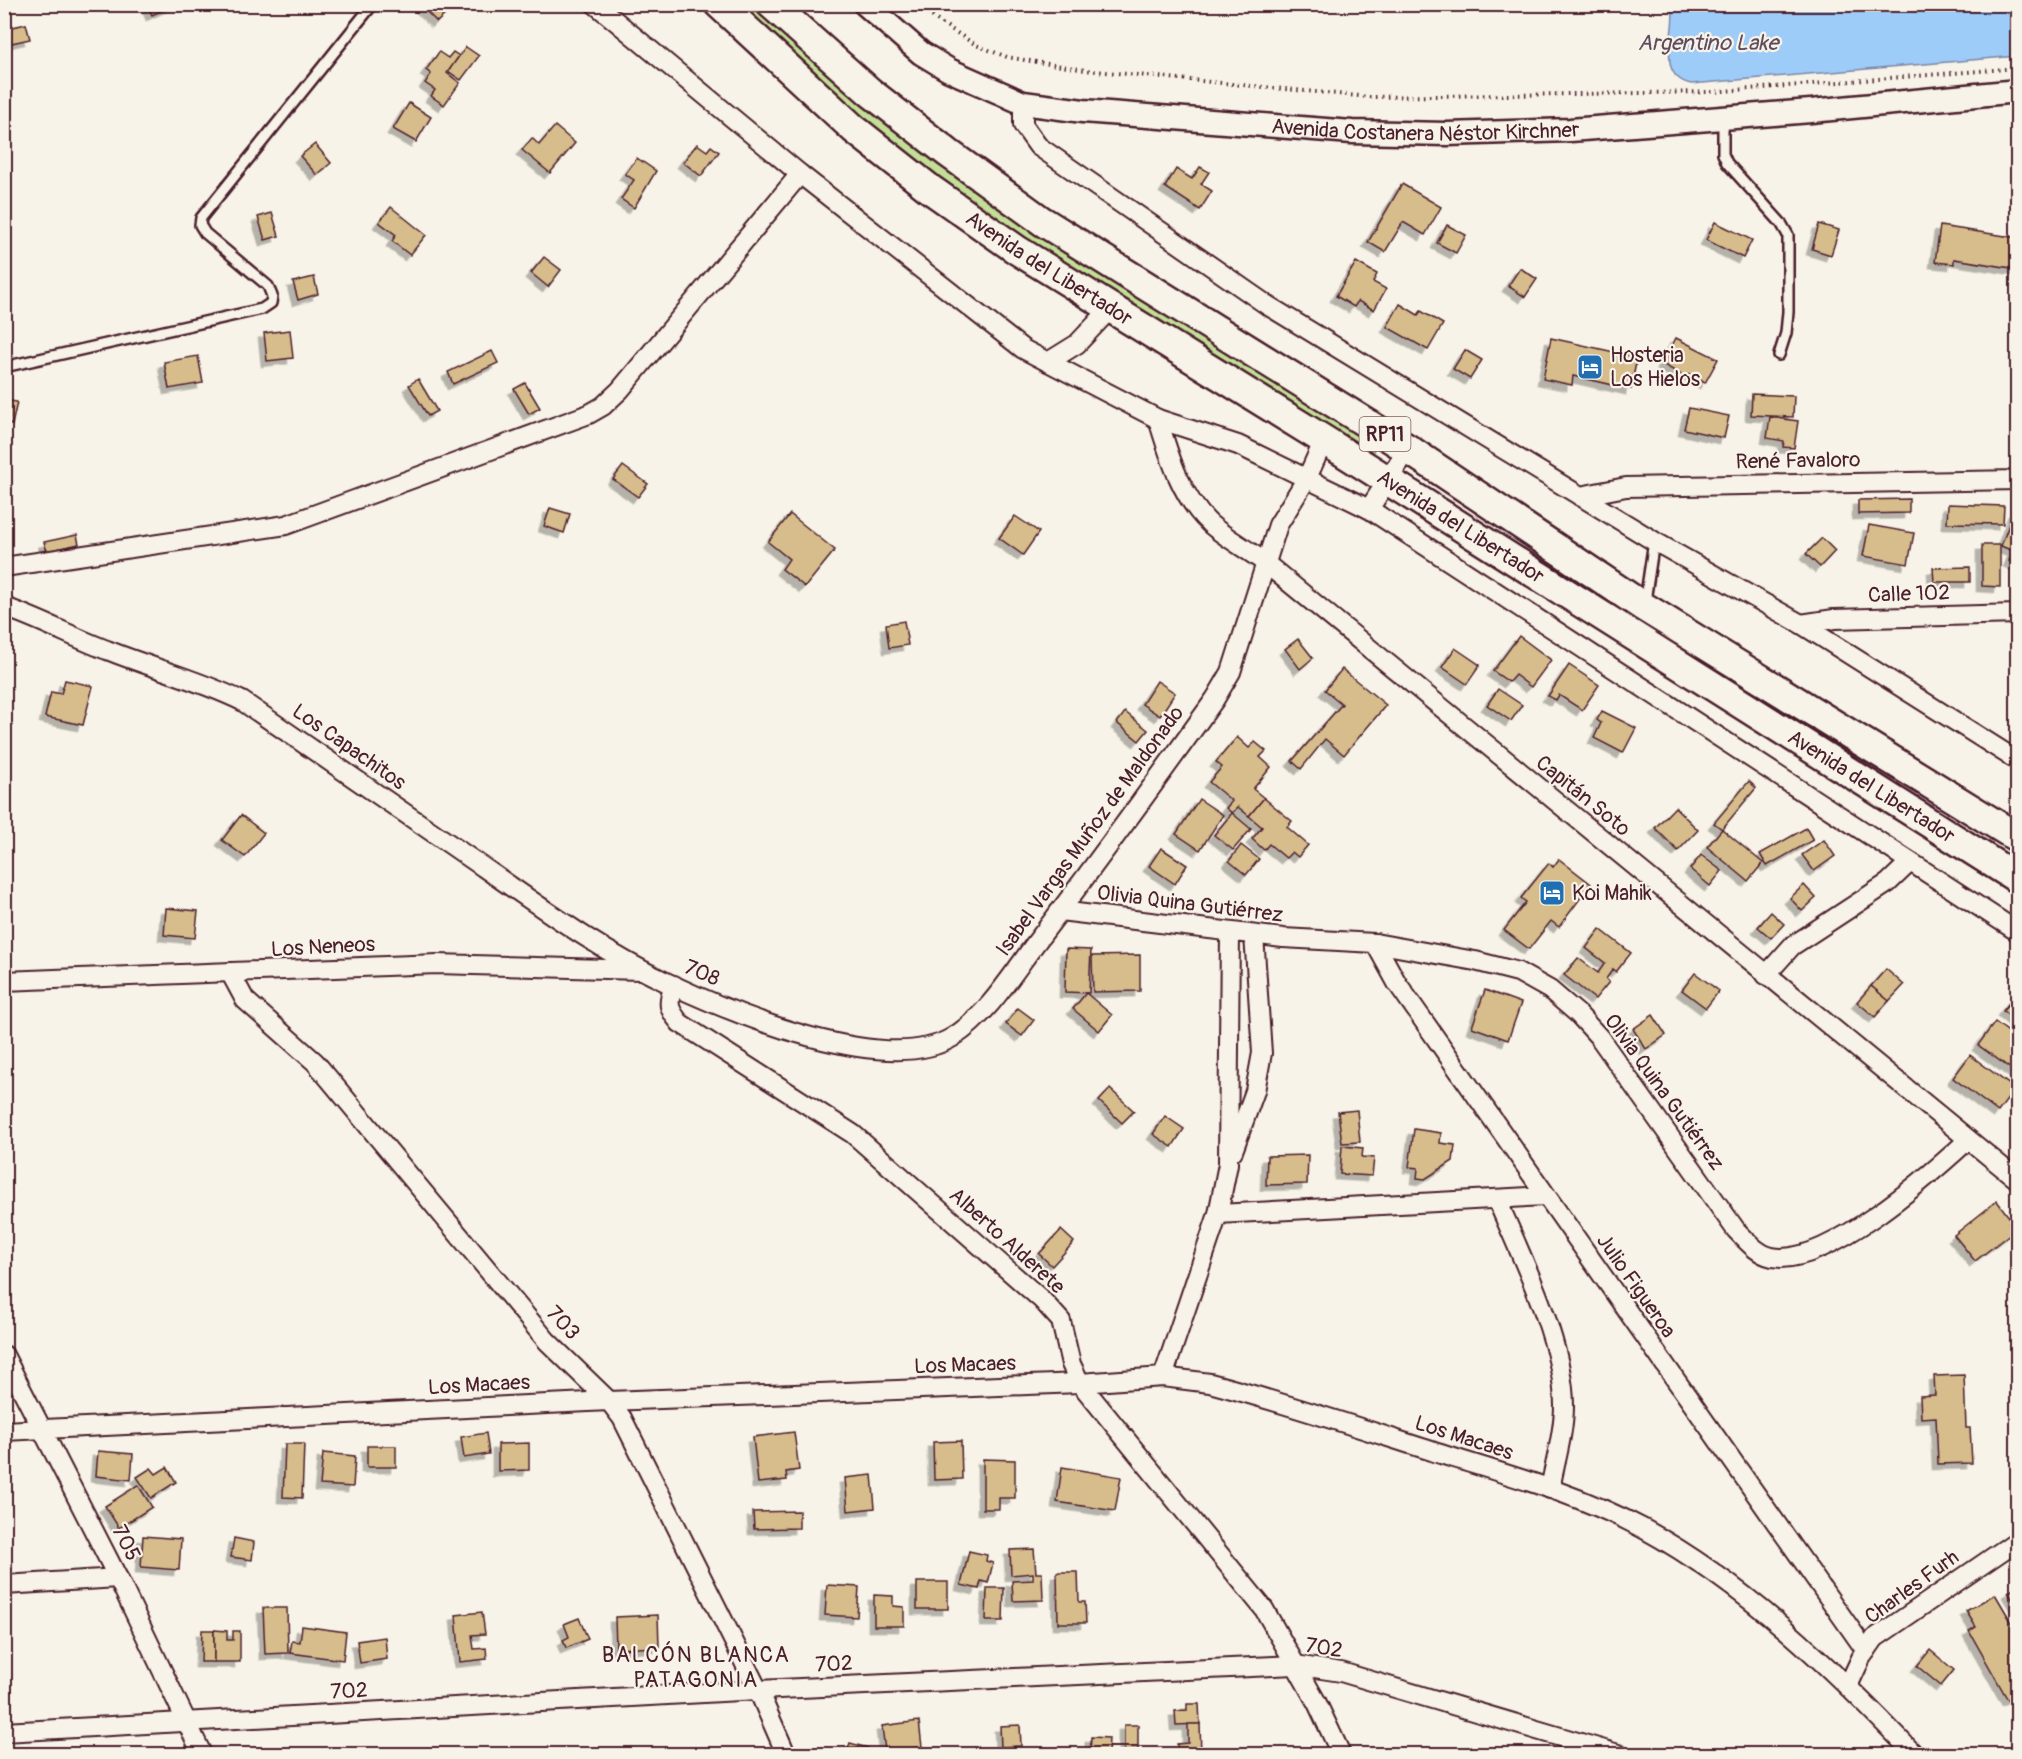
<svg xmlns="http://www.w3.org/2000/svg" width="2022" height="1759" viewBox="0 0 2022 1759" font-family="Pangolin,sans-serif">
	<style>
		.green { fill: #c3df97; stroke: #867f61; stroke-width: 1.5 }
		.water { fill: #9eccf9; stroke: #7c87a7; stroke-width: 1.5 }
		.building { fill: #d7bc8c; stroke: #4a1f2b; stroke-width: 1.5; filter: url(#shadow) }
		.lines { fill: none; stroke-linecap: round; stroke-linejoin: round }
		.service-casing { stroke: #4a1f2b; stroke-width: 14 }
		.minor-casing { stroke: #4a1f2b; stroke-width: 22 }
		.tertiary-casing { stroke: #4a1f2b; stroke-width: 27 }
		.primary-casing { stroke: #4a1f2b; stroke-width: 33 }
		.path { stroke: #4a1f2b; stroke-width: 4; stroke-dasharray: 1.5 4.5; stroke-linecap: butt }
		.service { stroke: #f7f3e8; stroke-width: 9 }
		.minor { stroke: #f7f3e8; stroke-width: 18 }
		.tertiary { stroke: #f7f3e8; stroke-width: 22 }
		.primary { stroke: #f7f3e8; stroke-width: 28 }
		.labels { text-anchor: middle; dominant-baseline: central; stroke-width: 4.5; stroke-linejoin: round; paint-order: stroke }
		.shield { fill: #f7f3e8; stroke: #7e5f64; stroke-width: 1.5 }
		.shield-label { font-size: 20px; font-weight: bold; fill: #4a1f2b }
		.street-label { font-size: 21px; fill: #4a1f2b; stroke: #f7f3e8 }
		.poi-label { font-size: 21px; fill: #4a1f2b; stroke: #f7f3e8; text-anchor: start }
		.water-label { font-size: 22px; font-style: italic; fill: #5f4a5e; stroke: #f7f3e8 }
		.neighbourhood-label { font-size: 22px; letter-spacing: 1.5px; fill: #4a1f2b; stroke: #f7f3e8 }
	</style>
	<defs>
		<filter id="shadow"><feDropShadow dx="-5.5" dy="5.5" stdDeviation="0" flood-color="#0004"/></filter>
	</defs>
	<rect width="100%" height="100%" fill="#f7f3e8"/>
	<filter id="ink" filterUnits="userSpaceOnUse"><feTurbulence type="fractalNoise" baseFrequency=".0167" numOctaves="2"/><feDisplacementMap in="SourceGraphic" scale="12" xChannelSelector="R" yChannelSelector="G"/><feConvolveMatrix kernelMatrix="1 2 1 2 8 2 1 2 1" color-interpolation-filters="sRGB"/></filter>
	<g filter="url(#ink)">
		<path class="green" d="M733,5H753L865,104L1377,444L1369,458L1033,245L865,122Z"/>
		<path class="water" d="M1672,5H2017V56L1691,84C1653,75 1678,30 1672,5Z"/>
		<g class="building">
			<path d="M147,4H176L152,15Z"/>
			<path d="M419,4H453L454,6L437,22Z"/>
			<path d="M26,24L30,39L7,44L4,29Z"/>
			<path d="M466,47L479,56L461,80L448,71Z"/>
			<path d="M439,52L448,58L453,52L459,56L447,73L460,83L444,105L431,96L435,90L425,83L431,74L426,70Z"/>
			<path d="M409,103L431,117L416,142L393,129Z"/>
			<path d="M555,126L575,143L550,173L522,150L532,138L539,145Z"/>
			<path d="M315,144L331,163L317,175L300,156Z"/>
			<path d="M697,144L707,151L711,146L719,152L701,176L683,162Z"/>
			<path d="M637,158L656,171L634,208L621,199L634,180L625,174Z"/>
			<path d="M1200,167L1209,172L1201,184L1212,191L1200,210L1165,187L1176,169L1192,179Z"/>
			<path d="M1402,184L1441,207L1425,235L1403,222L1385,252L1368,242Z"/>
			<path d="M391,207L426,235L410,255L392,241L396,235L379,222Z"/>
			<path d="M272,213L279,236L265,240L258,217Z"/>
			<path d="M1715,222L1752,240L1743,258L1706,240Z"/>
			<path d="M1819,224L1839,230L1831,255L1812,249Z"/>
			<path d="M1447,225L1466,235L1456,253L1437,243Z"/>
			<path d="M1940,226L2018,238V269L1954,259V264L1935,262Z"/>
			<path d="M544,257L561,270L548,287L531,273Z"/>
			<path d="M1356,262L1377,274L1373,282L1386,289L1374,310L1358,301L1354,307L1336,296Z"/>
			<path d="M1520,268L1537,279L1525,297L1508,286Z"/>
			<path d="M314,277L318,294L298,300L293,282Z"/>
			<path d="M1400,304L1418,315L1421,311L1443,324L1428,350L1387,327Z"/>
			<path d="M290,330L293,358L267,361L264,333Z"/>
			<path d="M1551,338L1637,357L1631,389L1573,376L1572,385L1543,379Z"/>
			<path d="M1676,338L1718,359L1705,383L1689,374L1687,378L1662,364Z"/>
			<path d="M1465,350L1482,360L1470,379L1453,369Z"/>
			<path d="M492,351L498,363L453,384L448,372Z"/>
			<path d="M198,356L203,383L169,389L164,362Z"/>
			<path d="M418,379L437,411L428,416L409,385Z"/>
			<path d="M525,383L540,408L529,414L514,389Z"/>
			<path d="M1752,394L1794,396L1793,417L1751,415Z"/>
			<path d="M4,400L17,402L12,425L4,423Z"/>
			<path d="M1689,408L1729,416L1724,438L1684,429Z"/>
			<path d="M1770,417L1798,421L1794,448L1783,447L1784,441L1767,438Z"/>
			<path d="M623,466L648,484L638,497L613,479Z"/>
			<path d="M1909,499V513L1858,514V500Z"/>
			<path d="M1948,504L2004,506L2003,524L1947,523Z"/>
			<path d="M550,508L570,514L564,533L544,526Z"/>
			<path d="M2014,511L2018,512V565L2009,561L2013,551L2001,546Z"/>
			<path d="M790,514L835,550L805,587L782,569L789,559L768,542Z"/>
			<path d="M1015,516L1039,532L1023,555L999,538Z"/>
			<path d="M1869,525L1914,533L1908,564L1863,556Z"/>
			<path d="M77,535L79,544L47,551L44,542Z"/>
			<path d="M1822,538L1835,551L1820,567L1806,554Z"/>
			<path d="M1982,545H2000V587L1982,586Z"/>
			<path d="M1970,567V582H1934L1933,568Z"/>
			<path d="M904,621L908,645L889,648L886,624Z"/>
			<path d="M1519,636L1551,660L1531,687L1515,675L1509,682L1493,671Z"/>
			<path d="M1298,639L1313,658L1300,669L1285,649Z"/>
			<path d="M1455,648L1480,665L1467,684L1442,667Z"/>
			<path d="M1569,665L1599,685L1582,710L1559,695L1556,700L1548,696Z"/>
			<path d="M1342,669L1386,705L1344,755L1325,739L1301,769L1292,761L1342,704L1325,690Z"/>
			<path d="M65,680L93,686L83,725L45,717L51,692L61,694Z"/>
			<path d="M1157,681L1175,693L1160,716L1142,704Z"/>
			<path d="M1498,689L1522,705L1511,721L1487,705Z"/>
			<path d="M1602,711L1636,728L1623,753L1594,738L1601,723L1597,720Z"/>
			<path d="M1125,712L1148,730L1139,741L1117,723Z"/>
			<path d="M1237,737L1249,748L1255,742L1266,751L1260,757L1271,767L1253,789L1264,798L1249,816L1238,807L1232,813L1226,808L1232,801L1209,782L1222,767L1216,762Z"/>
			<path d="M1749,781L1756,788L1722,829L1714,823Z"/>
			<path d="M1264,798L1292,821L1287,827L1308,845L1298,857L1292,852L1286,858L1269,844L1264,850L1252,839L1262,827L1249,816Z"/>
			<path d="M1199,799L1223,815L1200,850L1176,834Z"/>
			<path d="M1675,807L1698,830L1678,851L1655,828Z"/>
			<path d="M1232,813L1251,829L1233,850L1214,835Z"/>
			<path d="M241,815L264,833L245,857L222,840Z"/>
			<path d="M1806,828L1813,840L1767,866L1760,854Z"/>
			<path d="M1722,829L1763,863L1748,881L1707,847Z"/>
			<path d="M1824,840L1835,856L1814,871L1802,855Z"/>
			<path d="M1241,845L1259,859L1246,875L1229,861Z"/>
			<path d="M1161,848L1187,865L1175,884L1149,866Z"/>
			<path d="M1701,855L1722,871L1710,886L1690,869Z"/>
			<path d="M1559,859L1591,884L1559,927L1551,921L1529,949L1504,930L1526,902L1521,898L1549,863L1553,867Z"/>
			<path d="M1804,885L1816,898L1802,911L1790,898Z"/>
			<path d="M166,908L198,911L195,938L164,935Z"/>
			<path d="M1771,912L1784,924L1771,938L1758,927Z"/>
			<path d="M1600,929L1631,953L1616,972L1613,969L1606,979L1609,982L1595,999L1564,975L1578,958L1598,973L1605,963L1586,948Z"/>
			<path d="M1066,949L1091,950L1089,993L1065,992Z"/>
			<path d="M1140,955V991L1093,992L1092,956Z"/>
			<path d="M1886,969L1904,985L1889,1001L1871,986Z"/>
			<path d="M1695,973L1719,991L1706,1008L1682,990Z"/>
			<path d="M1871,986L1889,1001L1875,1017L1857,1002Z"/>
			<path d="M1485,990L1521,1003L1508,1040L1472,1027Z"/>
			<path d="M2018,992V1023L2003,1011Z"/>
			<path d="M1086,993L1112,1015L1099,1031L1073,1009Z"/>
			<path d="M1018,1008L1034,1020L1022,1036L1006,1024Z"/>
			<path d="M1653,1015L1666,1035L1646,1049L1633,1029Z"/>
			<path d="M1995,1022L2018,1039V1074L1978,1045Z"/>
			<path d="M1970,1055L2015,1089L1998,1112L1953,1078Z"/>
			<path d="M1110,1089L1134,1111L1122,1123L1099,1101Z"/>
			<path d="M1357,1110L1360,1142L1342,1143L1338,1112Z"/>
			<path d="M1165,1116L1184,1129L1172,1147L1153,1134Z"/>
			<path d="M1414,1129L1441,1133L1440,1143L1455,1145L1453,1161L1425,1179L1417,1178L1418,1168L1409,1167Z"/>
			<path d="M1342,1146L1363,1148L1362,1157L1374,1158L1372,1176L1340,1174Z"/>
			<path d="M1308,1155L1307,1184L1266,1185L1267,1156Z"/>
			<path d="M1997,1201L2012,1221L2009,1223L2015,1230L1975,1261L1954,1235Z"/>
			<path d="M1061,1230L1074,1242L1052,1266L1039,1254Z"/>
			<path d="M1964,1375L1966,1428H1970L1972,1463L1938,1464L1936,1417L1921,1418L1920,1396L1935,1395L1934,1376Z"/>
			<path d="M794,1432L799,1470L786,1472L787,1480L758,1483L753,1437Z"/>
			<path d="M486,1433L489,1454L464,1458L461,1437Z"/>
			<path d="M961,1441L962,1479L934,1480L933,1442Z"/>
			<path d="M529,1443V1470L498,1471V1444Z"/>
			<path d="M285,1444H304L302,1498L283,1497Z"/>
			<rect x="367" y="1446" width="29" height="21"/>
			<path d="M98,1451L133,1454L131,1480L96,1476Z"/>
			<path d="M323,1453L355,1456L353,1487L320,1485Z"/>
			<path d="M983,1459L1015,1460V1498H999V1509H983Z"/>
			<path d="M167,1467L176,1482L151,1498L137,1477L151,1468L156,1474Z"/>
			<path d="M1062,1467L1121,1477L1115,1511L1057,1502Z"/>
			<path d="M872,1475L875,1508L848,1511L845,1478Z"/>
			<path d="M138,1485L152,1507L119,1528L105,1506Z"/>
			<path d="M799,1511V1528L754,1529L753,1512Z"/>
			<path d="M143,1536L181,1539L179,1570L141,1567Z"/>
			<path d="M234,1538L254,1542L252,1560L231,1557Z"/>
			<path d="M1034,1549L1036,1573H1042L1043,1600L1013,1601L1012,1581L1033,1580V1573L1011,1575L1010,1550Z"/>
			<path d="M969,1551L987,1555L986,1561L993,1563L988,1583L981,1581L979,1589L961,1585Z"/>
			<path d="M1057,1572H1078L1079,1602H1085L1086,1623H1058Z"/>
			<rect x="917" y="1582" width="31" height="27"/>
			<path d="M827,1585L859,1587L857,1617L825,1615Z"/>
			<path d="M2018,1587V1609L2008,1592Z"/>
			<path d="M987,1588H1004L1003,1621H986Z"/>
			<path d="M1995,1594L2018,1633V1701L2015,1696L2008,1700L1969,1631L1976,1627L1966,1611Z"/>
			<path d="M874,1595L893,1596V1606L904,1607V1626H874Z"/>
			<path d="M263,1608H287L288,1653L265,1654Z"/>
			<path d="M482,1612L485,1634L472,1635L474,1649L486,1648L487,1659L460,1662L456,1615Z"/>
			<path d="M658,1615L659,1647L616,1649L615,1617Z"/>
			<path d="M579,1618L588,1639L566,1648L563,1640L569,1637L564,1624Z"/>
			<path d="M302,1626L346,1632L343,1660L290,1653L292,1641L300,1642Z"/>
			<path d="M202,1630H214V1662H201Z"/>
			<path d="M214,1630L227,1631V1640H233V1631H240V1662H214Z"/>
			<path d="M385,1637L387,1659L360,1663L357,1641Z"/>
			<path d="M1930,1650L1954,1670L1941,1686L1917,1666Z"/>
			<path d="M1187,1704H1199L1200,1724L1176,1725L1175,1711L1187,1710Z"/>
			<path d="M919,1721L922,1747L885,1751L882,1726Z"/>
			<path d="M1188,1724H1200L1201,1754H1177V1744L1188,1743Z"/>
			<path d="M1020,1725L1021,1746L1001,1747L1000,1726Z"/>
			<rect x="1124" y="1725" width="14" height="28"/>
			<path d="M1091,1737L1109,1738L1108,1754H1090Z"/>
			<path d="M850,1743L868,1748L866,1754H846Z"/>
		</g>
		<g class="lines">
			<g class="service-casing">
				<g id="service">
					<path d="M1723,119V154L1727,163L1781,223L1788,235V312L1786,333L1779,355"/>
					<path d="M4,367L262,309L271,303L272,296L268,286L205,233L200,225L201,218L373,4"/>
					<path d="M1645,601L1654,541"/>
				</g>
			</g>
			<g class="minor-casing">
				<g id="minor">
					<path d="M595,4L800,174L1023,349L1158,419L1238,445L1369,509L2018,932"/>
					<path d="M1023,103V125L1038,146L1267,305L1654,541L1801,624L2018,761"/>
					<path d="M1048,362L1077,344L1111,308"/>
					<path d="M1158,419C1169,456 1181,497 1210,524C1226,538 1247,549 1264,562L2018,1180"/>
					<path d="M1580,496L1626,487L2018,480"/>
					<path d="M1369,509L1408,449"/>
					<path d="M4,567L286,525L589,414L603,406L620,390L800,174"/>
					<path d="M4,607C40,619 72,637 107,650C152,668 199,680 242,701C323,757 403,812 483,867C542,908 602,952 668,983C732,1013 887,1078 953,1037C988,1015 1013,973 1038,940C1099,860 1157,780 1215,699L1231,672L1278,525L1307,478L1324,440"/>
					<path d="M1801,624L1834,619L2018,614"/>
					<path d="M1060,911L1283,938L1375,943L1475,961L1518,972L1550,990L1578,1014L1599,1037L1736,1230C1746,1240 1757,1254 1772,1257C1825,1268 1930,1175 1968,1140"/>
					<path d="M1375,943L1397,983L1866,1651"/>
					<path d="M231,974L245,1000L315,1062L547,1341L609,1401L622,1418L758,1690L786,1754"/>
					<path d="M1766,975L1792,946L1888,883L1910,862"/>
					<path d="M4,981L437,964L640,970"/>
					<path d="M674,985C667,1003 668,1009 680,1023L853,1134L1042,1300L1061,1321L1071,1364L1080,1383L1264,1609L1317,1703L1341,1754"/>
					<path d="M1233,1151L1255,1091L1262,1053L1254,935"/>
					<path d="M1497,1200C1522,1257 1564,1344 1564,1406C1564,1433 1555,1462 1550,1489"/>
					<path d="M1218,1214L1545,1196"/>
					<path d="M4,1355L118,1578L202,1754"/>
					<path d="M1163,1377L1218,1214L1228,1164L1230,932"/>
					<path d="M4,1431L609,1401L1080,1383L1163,1377L1210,1383C1289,1404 1366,1430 1444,1455C1512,1476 1581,1495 1644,1529C1745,1584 1835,1671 1914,1754"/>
					<path d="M4,1585L118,1578"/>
					<path d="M1848,1686L1861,1658L1875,1638L2018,1540"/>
					<path d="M4,1732L758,1690L1295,1665L1341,1672L1618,1754"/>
				</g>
			</g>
			<g class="tertiary-casing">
				<g id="tertiary">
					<path id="s1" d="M865,4L921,53L949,70L1023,103L1083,111L1352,132L1447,134L1570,130L1811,111L2018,91"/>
				</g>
			</g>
			<g class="primary-casing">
				<g id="primary">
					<path id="s2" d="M719,4L854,129L930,189L1017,250L1324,440L2018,879"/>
					<path d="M771,4L870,92L948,153L1042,221L1408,449L1644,607L2018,838"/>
				</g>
			</g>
			<path class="path" d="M919,4L935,19L976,45L1007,57L1085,70L1369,97L1711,92L2018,68"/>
			<use href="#service" class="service"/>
			<use href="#minor" class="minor"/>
			<use href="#tertiary" class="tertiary"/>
			<use href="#primary" class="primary"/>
		</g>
	</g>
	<defs>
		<g id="hotel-square" transform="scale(1.35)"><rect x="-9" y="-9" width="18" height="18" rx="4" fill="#1f6fb2" stroke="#f7f3e8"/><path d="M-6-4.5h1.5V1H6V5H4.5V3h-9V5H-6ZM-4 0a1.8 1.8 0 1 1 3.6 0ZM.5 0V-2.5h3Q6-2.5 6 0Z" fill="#fff"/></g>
	</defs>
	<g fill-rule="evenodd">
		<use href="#hotel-square" x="1590" y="367"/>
		<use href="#hotel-square" x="1552" y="893"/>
	</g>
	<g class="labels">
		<rect class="shield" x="1359.5" y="417" width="51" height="34" rx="4.5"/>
		<g class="shield-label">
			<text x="1385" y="434">RP11</text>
		</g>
		<g class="street-label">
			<text stroke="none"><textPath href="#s1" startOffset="592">Avenida Costanera Néstor Kirchner</textPath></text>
			<text stroke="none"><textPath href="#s2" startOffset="424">Avenida del Libertador</textPath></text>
			<text transform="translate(1798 461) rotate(-1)">René Favaloro</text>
			<text stroke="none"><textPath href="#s2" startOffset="910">Avenida del Libertador</textPath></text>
			<text transform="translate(1909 594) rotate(-2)">Calle 102</text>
			<text transform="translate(349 747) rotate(35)">Los Capachitos</text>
			<text stroke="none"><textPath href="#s2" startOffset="1396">Avenida del Libertador</textPath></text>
			<text transform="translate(1583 796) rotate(39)">Capitán Soto</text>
			<text transform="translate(1090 831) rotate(-54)">Isabel Vargas Muñoz de Maldonado</text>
			<text transform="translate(1190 904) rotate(7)">Olivia Quina Gutiérrez</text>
			<text transform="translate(323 947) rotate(-3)">Los Neneos</text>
			<text transform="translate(702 973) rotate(23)">708</text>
			<text transform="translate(1664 1092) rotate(54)">Olivia Quina Gutiérrez</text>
			<text transform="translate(1007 1241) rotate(42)">Alberto Alderete</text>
			<text transform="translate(1636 1286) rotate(55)">Julio Figueroa</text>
			<text transform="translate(563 1323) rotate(47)">703</text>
			<text transform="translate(965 1365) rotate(-2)">Los Macaes</text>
			<text transform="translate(479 1385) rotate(-3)">Los Macaes</text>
			<text transform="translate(1464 1438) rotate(18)">Los Macaes</text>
			<text transform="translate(126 1543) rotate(63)">705</text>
			<text transform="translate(1912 1587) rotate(-36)">Charles Furh</text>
			<text transform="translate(1324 1648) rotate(9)">702</text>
			<text transform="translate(834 1664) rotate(-3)">702</text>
			<text transform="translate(349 1691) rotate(-3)">702</text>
		</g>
		<g class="poi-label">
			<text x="1610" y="355">Hosteria<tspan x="1610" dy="24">Los Hielos</tspan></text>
			<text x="1572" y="893">Koi Mahik</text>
		</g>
		<g class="water-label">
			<text x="1708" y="43">Argentino Lake</text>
		</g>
		<g class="neighbourhood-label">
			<text x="696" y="1655">BALCÓN BLANCA<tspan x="696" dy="25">PATAGONIA</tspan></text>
		</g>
	</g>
	<rect width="2022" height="1759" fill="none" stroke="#f7f3e8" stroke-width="24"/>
	<rect x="12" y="12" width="1998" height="1735" fill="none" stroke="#4a1f2b" stroke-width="2" filter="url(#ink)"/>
</svg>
